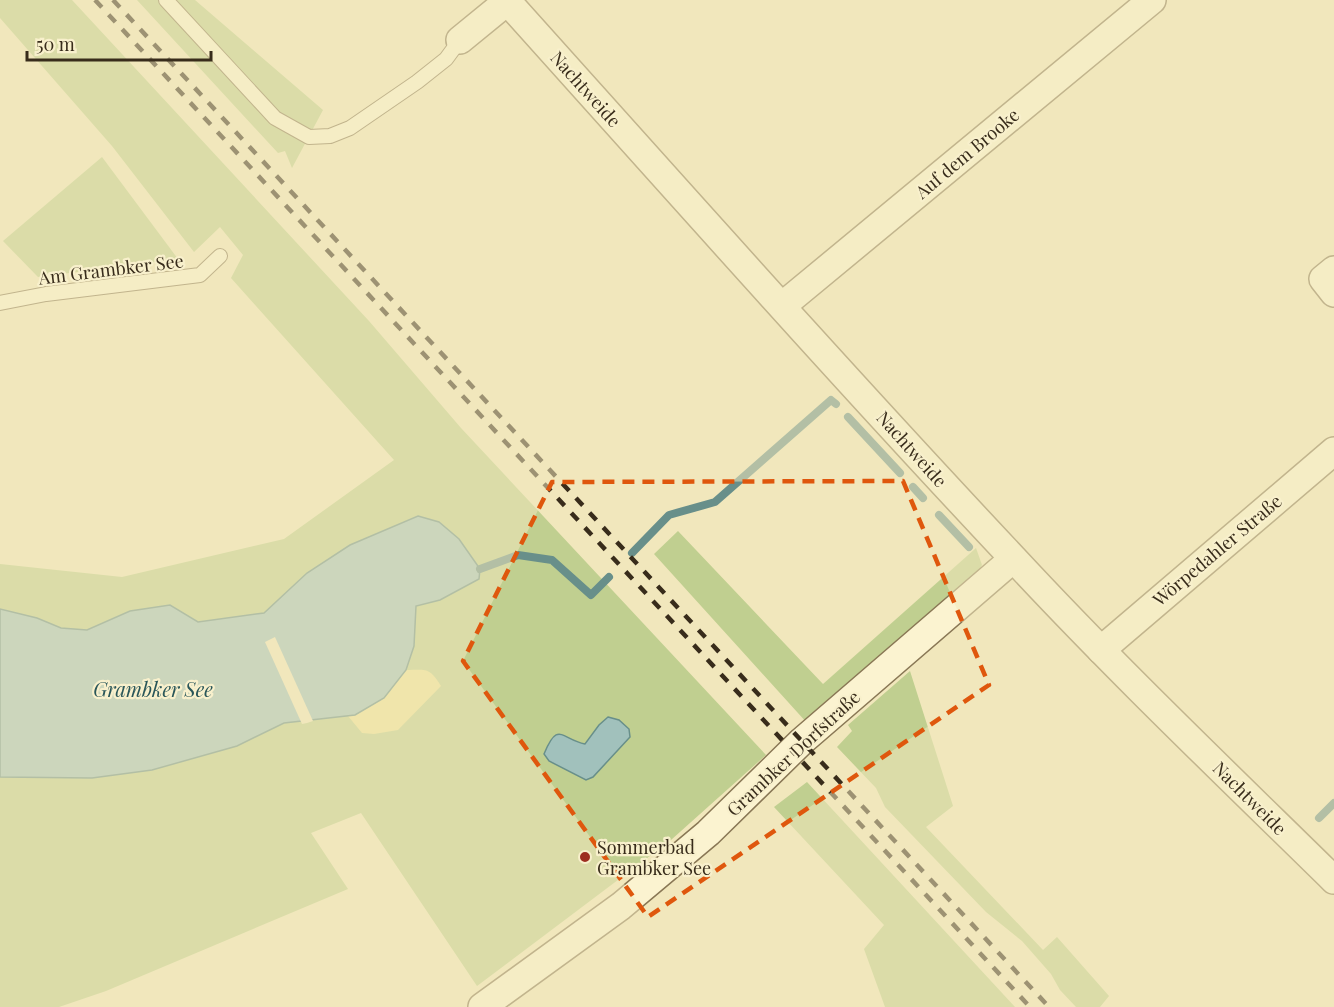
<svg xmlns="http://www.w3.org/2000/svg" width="1334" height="1007" viewBox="0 0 1334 1007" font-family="'Playfair Display',serif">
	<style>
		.green { fill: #c0cf90 }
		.sand { fill: #efe297 }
		.water { fill: #a1c1bc; stroke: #688f8a; stroke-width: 1.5 }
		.pier { fill: #f1e7bc }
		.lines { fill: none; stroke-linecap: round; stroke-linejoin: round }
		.stream { stroke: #688f8a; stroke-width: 8 }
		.service-casing { stroke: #897755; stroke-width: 16 }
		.minor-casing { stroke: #897755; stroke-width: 30 }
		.service { stroke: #fbf3d0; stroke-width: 14 }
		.minor { stroke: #fbf3d0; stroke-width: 27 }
		.rail { stroke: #382c1b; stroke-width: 4.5; stroke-dasharray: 10 10; stroke-linecap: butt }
		.marked { fill: none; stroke: #df570d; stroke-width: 4.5; stroke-dasharray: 12 8; stroke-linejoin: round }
		.poi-dot { fill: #9d2e20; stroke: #f8f0cc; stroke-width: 2 }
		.labels { text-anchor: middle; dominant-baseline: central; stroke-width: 4.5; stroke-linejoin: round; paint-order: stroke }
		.street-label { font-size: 18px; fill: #382c1b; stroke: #f8f0cc }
		.poi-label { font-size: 18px; fill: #382c1b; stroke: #f8f0cc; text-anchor: start }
		.water-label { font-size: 20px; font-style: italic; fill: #295659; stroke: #f8f0cc }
	</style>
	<rect width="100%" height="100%" fill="#f1e7bc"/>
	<g class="green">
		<path d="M0,0H72L369,321L461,428L766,755L671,840L477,986L361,813L311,833L348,889L106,991L59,1007H0V777L92,778L152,770L237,746L284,723L355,715L414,646L415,606L440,600L480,569L459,539L440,522L418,516L350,545L307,573L264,613L198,622L130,611L87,630L61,628L37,618L0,609V564L122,577L284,539L394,460L231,278L243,255L220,227L194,252L112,146L0,18Z"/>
		<path d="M137,0H195L323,110L292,168L285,151L278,153Z"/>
		<path d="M102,157L178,259L38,277L3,241Z"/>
		<path d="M678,531L823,684L976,548L982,565L970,584L807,723L654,554Z"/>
		<path d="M910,671L953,806L926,827L1043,950L1057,937L1109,996L1100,1007H1076L1060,990L1051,974L1022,941L986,912L885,807L876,788L837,747L852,731L848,725Z"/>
		<path d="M807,782L1015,1007H885L864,949L884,925L774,807Z"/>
	</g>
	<path class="sand" d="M406,670C427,670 429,667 441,686L398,730L374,734L362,733L348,716L355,715L384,698Z"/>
	<g class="water">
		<path d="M418,516L439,522L459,539L480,569L479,579L440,600L416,606L414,646L406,670L384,698L355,715L284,723L237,746L152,770L92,778L0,777V609L37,618L61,628L87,630L130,611L170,605L198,622L264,613L307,573L350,545Z"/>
		<path d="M608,717L619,720L629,729L630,737L593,777L586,780L549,761L544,754C558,720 561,739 585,744L599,725Z"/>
	</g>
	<path class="pier" d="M275,637L313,721L307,723L302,724L265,642Z"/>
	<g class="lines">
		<g class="stream">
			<path d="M848,417L900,473"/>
			<path d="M913,487L923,498"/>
			<path d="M939,515L969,547"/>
			<path d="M632,553L669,515L715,502L831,400L836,404"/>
			<path d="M480,569L518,555L552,560L591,595L609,577"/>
			<path d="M1319,818L1334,803"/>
		</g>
		<g class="service-casing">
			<g id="service">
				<path d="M166,0L275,118L309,137L330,136L350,128L417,82L446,59L460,40"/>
				<path d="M0,303L46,294L200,275L220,256"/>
			</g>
		</g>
		<g class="minor-casing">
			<g id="minor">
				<path d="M507,1C675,188 841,375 1013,558C1116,669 1226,774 1334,880"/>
				<path d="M460,40L509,0"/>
				<path d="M1334,270L1323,279L1334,293"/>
				<path d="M782,306L1152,0"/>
				<path d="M1101,650L1334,451"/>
				<path d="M482,1007L621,906L708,833L802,741L1013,559"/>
			</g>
		</g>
		<use href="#service" class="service"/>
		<use href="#minor" class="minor"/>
		<g class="rail">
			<path d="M95,0L1030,1007"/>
			<path d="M113,0L1049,1007"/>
		</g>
	</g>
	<path d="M0 0H1334V1007H0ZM903,481L989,685L648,917L463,661L552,482Z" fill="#f1e7bc" fill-opacity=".55" fill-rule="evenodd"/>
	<path class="marked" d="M903,481L989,685L648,917L463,661L552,482Z"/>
	<circle class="poi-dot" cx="585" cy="857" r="6"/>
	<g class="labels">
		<g class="street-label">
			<text transform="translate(586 89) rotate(48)">Nachtweide</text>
			<text transform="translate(967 153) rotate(-40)">Auf dem Brooke</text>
			<text transform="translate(111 269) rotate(-7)">Am Grambker See</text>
			<text transform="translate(912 449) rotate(48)">Nachtweide</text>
			<text transform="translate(1217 550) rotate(-40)">Wörpedahler Straße</text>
			<text transform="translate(793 753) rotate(-43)">Grambker Dorfstraße</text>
			<text transform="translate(1250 798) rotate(45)">Nachtweide</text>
		</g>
		<g class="poi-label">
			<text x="597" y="847">Sommerbad<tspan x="597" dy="21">Grambker See</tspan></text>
		</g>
		<g class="water-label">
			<text x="153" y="688">Grambker See</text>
		</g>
	</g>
	<path d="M27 51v9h184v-9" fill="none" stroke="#382c1b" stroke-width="3"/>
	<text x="36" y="51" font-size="18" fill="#382c1b" stroke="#f8f0cc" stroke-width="4.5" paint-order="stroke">50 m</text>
</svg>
